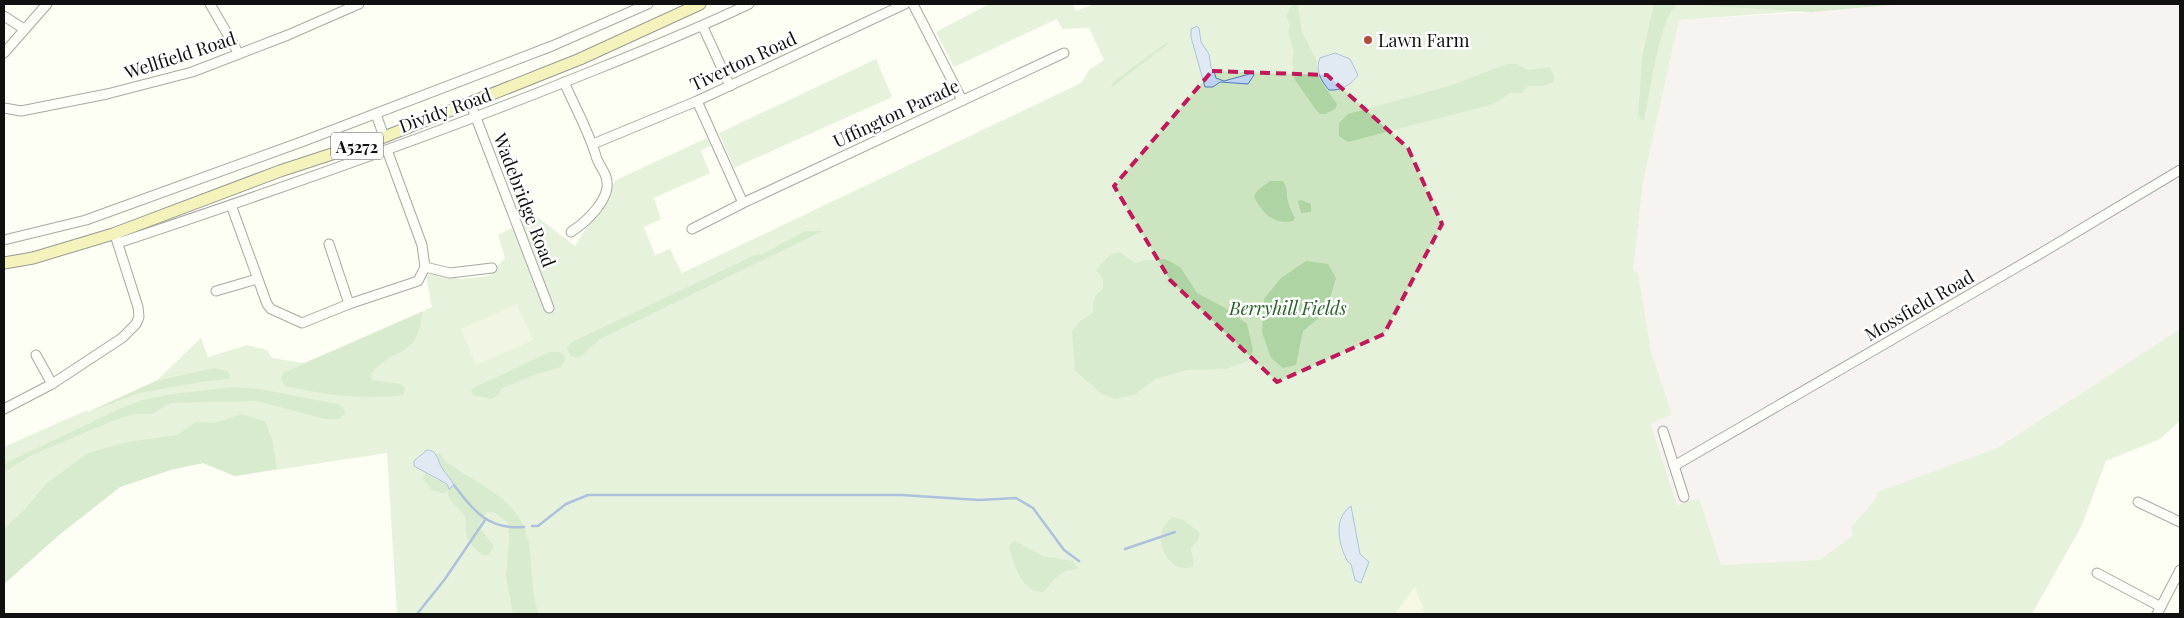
<svg xmlns="http://www.w3.org/2000/svg" width="2184" height="618" viewBox="0 0 2184 618" font-family="'Playfair Display',serif">
	<style>
		.industrial { fill: #ede6ec }
		.farmland { fill: #eef2d6 }
		.green { fill: #cce5c0 }
		.forest { fill: #add4a2 }
		.pitch { fill: #deedd1 }
		.water { fill: #bed2f0; stroke: #4d79be }
		.lines { fill: none; stroke-linecap: round; stroke-linejoin: round }
		.stream { stroke: #4d79be; stroke-width: 2.5 }
		.minor-casing { stroke: #434343; stroke-width: 11 }
		.major-casing { stroke: #212121; stroke-width: 13 }
		.minor { stroke: #fff; stroke-width: 9 }
		.major { stroke: #e9e679; stroke-width: 11 }
		.marked { fill: none; stroke: #c2185b; stroke-width: 4; stroke-dasharray: 10 6; stroke-linejoin: round }
		.poi-dot { fill: #b14b37; stroke: #fff; stroke-width: 2 }
		.labels { text-anchor: middle; dominant-baseline: central; stroke-width: 5; stroke-linejoin: round; paint-order: stroke }
		.shield { fill: #fff; stroke: #585858; stroke-width: 1 }
		.shield-label { font-size: 16px; font-weight: bold; fill: #101010 }
		.poi-label { font-size: 18px; fill: #101010; stroke: #fff; text-anchor: start }
		.street-label { font-size: 18px; fill: #101010; stroke: #fff }
		.park-label { font-size: 18px; font-style: italic; fill: #276127; stroke: #fff }
	</style>
	<rect width="100%" height="100%" fill="#fdfef4"/>
	<path class="industrial" d="M1903,4H2180V329L1997,448L1878,492V496L1851,527L1853,535L1820,561L1720,565L1699,498L1677,505L1651,423L1672,414L1651,351L1638,272H1633L1643,183L1679,20L1811,12Z"/>
	<path class="farmland" d="M1415,586L1425,614H1395Z"/>
	<g class="green">
		<path d="M989,4H1073L1076,11L1094,4H1903L1679,20L1643,183L1633,271L1638,272L1651,351L1672,414L1651,424L1677,505L1699,498L1721,565L1820,560L1853,535L1851,527L1878,496L1877,492L1997,448L2180,329V421L2160,439L2106,461L2082,525L2032,614H1425L1415,587L1395,614H397L387,453L235,476L203,463L171,470L120,487L59,535L4,584V447L87,410L88,412L156,381L201,338L208,357L247,345L267,350L272,358L304,363L432,307L426,276L437,272L460,279L489,276L505,258L498,235L536,216L575,246L616,180L707,138L711,145L701,151L710,173L654,198L661,219L644,227L655,255L670,249L682,273L1081,83L1090,69L1104,60L1089,28L1062,29L1057,19L954,67L936,32Z"/>
		<path d="M876,59L892,97L734,168L719,133Z"/>
	</g>
	<g class="forest">
		<path d="M1293,4H1298L1302,32L1316,59L1320,80L1337,104L1335,109L1325,114H1320L1316,110L1295,80L1292,62L1294,51L1288,32L1290,24L1286,17L1289,8Z"/>
		<path d="M1654,4H1677C1659,20 1650,95 1644,121L1638,117L1642,57Z"/>
		<path d="M1679,4H1903L1811,12Z"/>
		<path d="M1167,42L1168,44L1111,88L1113,82Z"/>
		<path d="M1507,64H1517L1528,70L1550,67L1554,76V82L1543,86H1528L1522,93H1510L1494,104L1348,142L1339,136V123L1348,114L1449,86Z"/>
		<path d="M1270,181H1283C1287,188 1287,190 1287,197C1288,204 1292,212 1295,218L1293,221C1274,226 1261,212 1254,196L1258,190Z"/>
		<path d="M1301,200L1311,204V212L1301,213L1298,201Z"/>
		<path d="M805,231H823L600,339L579,358L570,356L567,348L570,343L757,254L761,255Z"/>
		<path d="M1119,252L1136,263L1145,260L1165,259L1173,263L1181,268L1197,293L1225,308L1247,324L1253,350L1248,361L1226,369L1187,370L1155,379L1134,395L1115,399L1102,394L1075,371L1072,331L1080,321L1093,313C1093,302 1093,295 1103,289V279L1096,270L1110,255Z"/>
		<path d="M1306,261L1328,264L1336,278L1326,312L1303,331L1296,365L1283,368L1271,358L1262,332L1264,299L1281,278Z"/>
		<path d="M422,312C419,360 392,346 371,374L372,380L401,384L406,389L403,395C363,400 324,395 285,386L281,379L283,373Z"/>
		<path d="M550,352H559L564,355L565,361L561,367L534,375L501,389L498,395L492,399L473,395L471,389Z"/>
		<path d="M214,368L227,371L230,375L229,379L201,382L139,393L88,412L156,381Z"/>
		<path d="M233,387L260,389L337,404L343,407L345,414L340,419H325L257,401L171,403L151,414H135L115,420L32,455L4,472V464L117,410L142,400L173,394Z"/>
		<path d="M241,414L265,421L272,439L277,469L235,476L203,463L173,469L120,487L59,535L4,584V529L25,509L46,484L88,453L127,442L177,435L196,422L214,423Z"/>
		<path d="M437,454H440C444,458 446,463 451,465C476,483 511,496 524,527C535,552 528,586 539,614H513L506,576L509,540L508,523L495,513L487,512L478,526L494,546L489,555H482C476,549 466,542 466,532C465,525 468,520 463,513C458,506 446,500 448,490L444,494L432,490L423,479L425,472L435,479L454,486L442,468Z"/>
		<path d="M1172,517L1182,519L1200,533L1198,540L1191,548L1194,566C1170,578 1147,536 1172,517Z"/>
		<path d="M1015,541L1043,556L1073,561L1078,568C1073,571 1071,569 1066,571C1056,575 1050,585 1043,592C1019,590 1016,567 1009,548L1010,544Z"/>
	</g>
	<path class="pitch" d="M517,304L533,340L476,365L461,329Z"/>
	<g class="water">
		<path d="M1197,26L1199,28L1201,42L1209,54L1211,68L1214,71L1216,78L1224,81L1253,73L1254,75L1248,84L1220,82L1213,87H1205L1191,37V29Z"/>
		<path d="M1335,53L1350,59L1358,75C1351,85 1341,91 1329,90C1321,81 1315,70 1320,58Z"/>
		<path d="M427,450C438,450 437,460 442,468C446,474 451,479 454,485L449,489L447,484L414,466V461Z"/>
		<path d="M1351,506L1360,554L1369,562L1361,583L1355,580L1351,564L1348,562C1339,546 1332,519 1351,506Z"/>
	</g>
	<g class="lines">
		<g class="stream">
			<path d="M454,485C474,511 488,530 524,527"/>
			<path d="M532,526H538L566,504L588,495H902L979,500L1016,498L1033,508L1064,550L1079,561"/>
			<path d="M1125,549L1175,532"/>
			<path d="M417,614L445,579L485,520"/>
		</g>
		<g class="minor-casing">
			<g id="minor">
				<path d="M210,4L239,54"/>
				<path d="M913,4L962,100"/>
				<path d="M4,16L24,29"/>
				<path d="M703,27L730,86"/>
				<path d="M4,53L47,4"/>
				<path d="M564,82C575,107 588,130 596,156C598,164 604,170 606,177C613,198 586,222 571,232"/>
				<path d="M697,101L743,203"/>
				<path d="M470,102L549,308"/>
				<path d="M4,108L21,111L107,94L192,72L288,35L359,4"/>
				<path d="M376,114L384,137"/>
				<path d="M593,144L697,101L905,4"/>
				<path d="M231,205L267,304L271,309L302,323L349,304L418,281L425,267L422,245L387,150"/>
				<path d="M692,229L743,203L1064,53"/>
				<path d="M4,240L86,220L304,141L552,46L648,4"/>
				<path d="M118,243C268,193 418,141 565,82C627,57 689,33 749,4"/>
				<path d="M329,244L349,304"/>
				<path d="M425,267L450,273L492,268"/>
				<path d="M216,291L257,279"/>
				<path d="M36,355L52,384"/>
				<path d="M4,409L52,384L122,338L136,324L139,317L138,307L116,238"/>
				<path d="M1663,431L1684,497"/>
				<path d="M1674,466L2043,252L2180,170"/>
				<path d="M2138,502L2180,522"/>
				<path d="M2097,573L2161,607"/>
				<path d="M2157,614L2180,570"/>
			</g>
		</g>
		<g class="major-casing">
			<path id="major" d="M4,263L33,258L113,234L280,171L384,137L580,59L700,4"/>
		</g>
		<use href="#minor" class="minor"/>
		<use href="#major" class="major"/>
	</g>
	<path d="M0 0H2184V618H0ZM1212,71L1327,75L1408,148L1442,224L1384,334L1277,382L1170,280L1114,186Z" fill="#fdfef4" fill-opacity=".55" fill-rule="evenodd"/>
	<path class="marked" d="M1212,71L1327,75L1408,148L1442,224L1384,334L1277,382L1170,280L1114,186Z"/>
	<circle class="poi-dot" cx="1368" cy="40" r="5"/>
	<g class="labels">
		<rect class="shield" x="331" y="132.5" width="52" height="27" rx="4"/>
		<g class="shield-label">
			<text x="357" y="146">A5272</text>
		</g>
		<g class="poi-label">
			<text x="1378" y="40">Lawn Farm</text>
		</g>
		<g class="street-label">
			<text transform="translate(180 55) rotate(-18)">Wellfield Road</text>
			<text transform="translate(743 61) rotate(-25)">Tiverton Road</text>
			<text transform="translate(445 110) rotate(-20)">Dividy Road</text>
			<text transform="translate(896 113) rotate(-25)">Uffington Parade</text>
			<text transform="translate(525 200) rotate(69)">Wadebridge Road</text>
			<text transform="translate(1919 305) rotate(-30)">Mossfield Road</text>
		</g>
		<g class="park-label">
			<text x="1288" y="308">Berryhill Fields</text>
		</g>
	</g>
	<rect width="2184" height="618" fill="none" stroke="#101010" stroke-width="10"/>
</svg>
